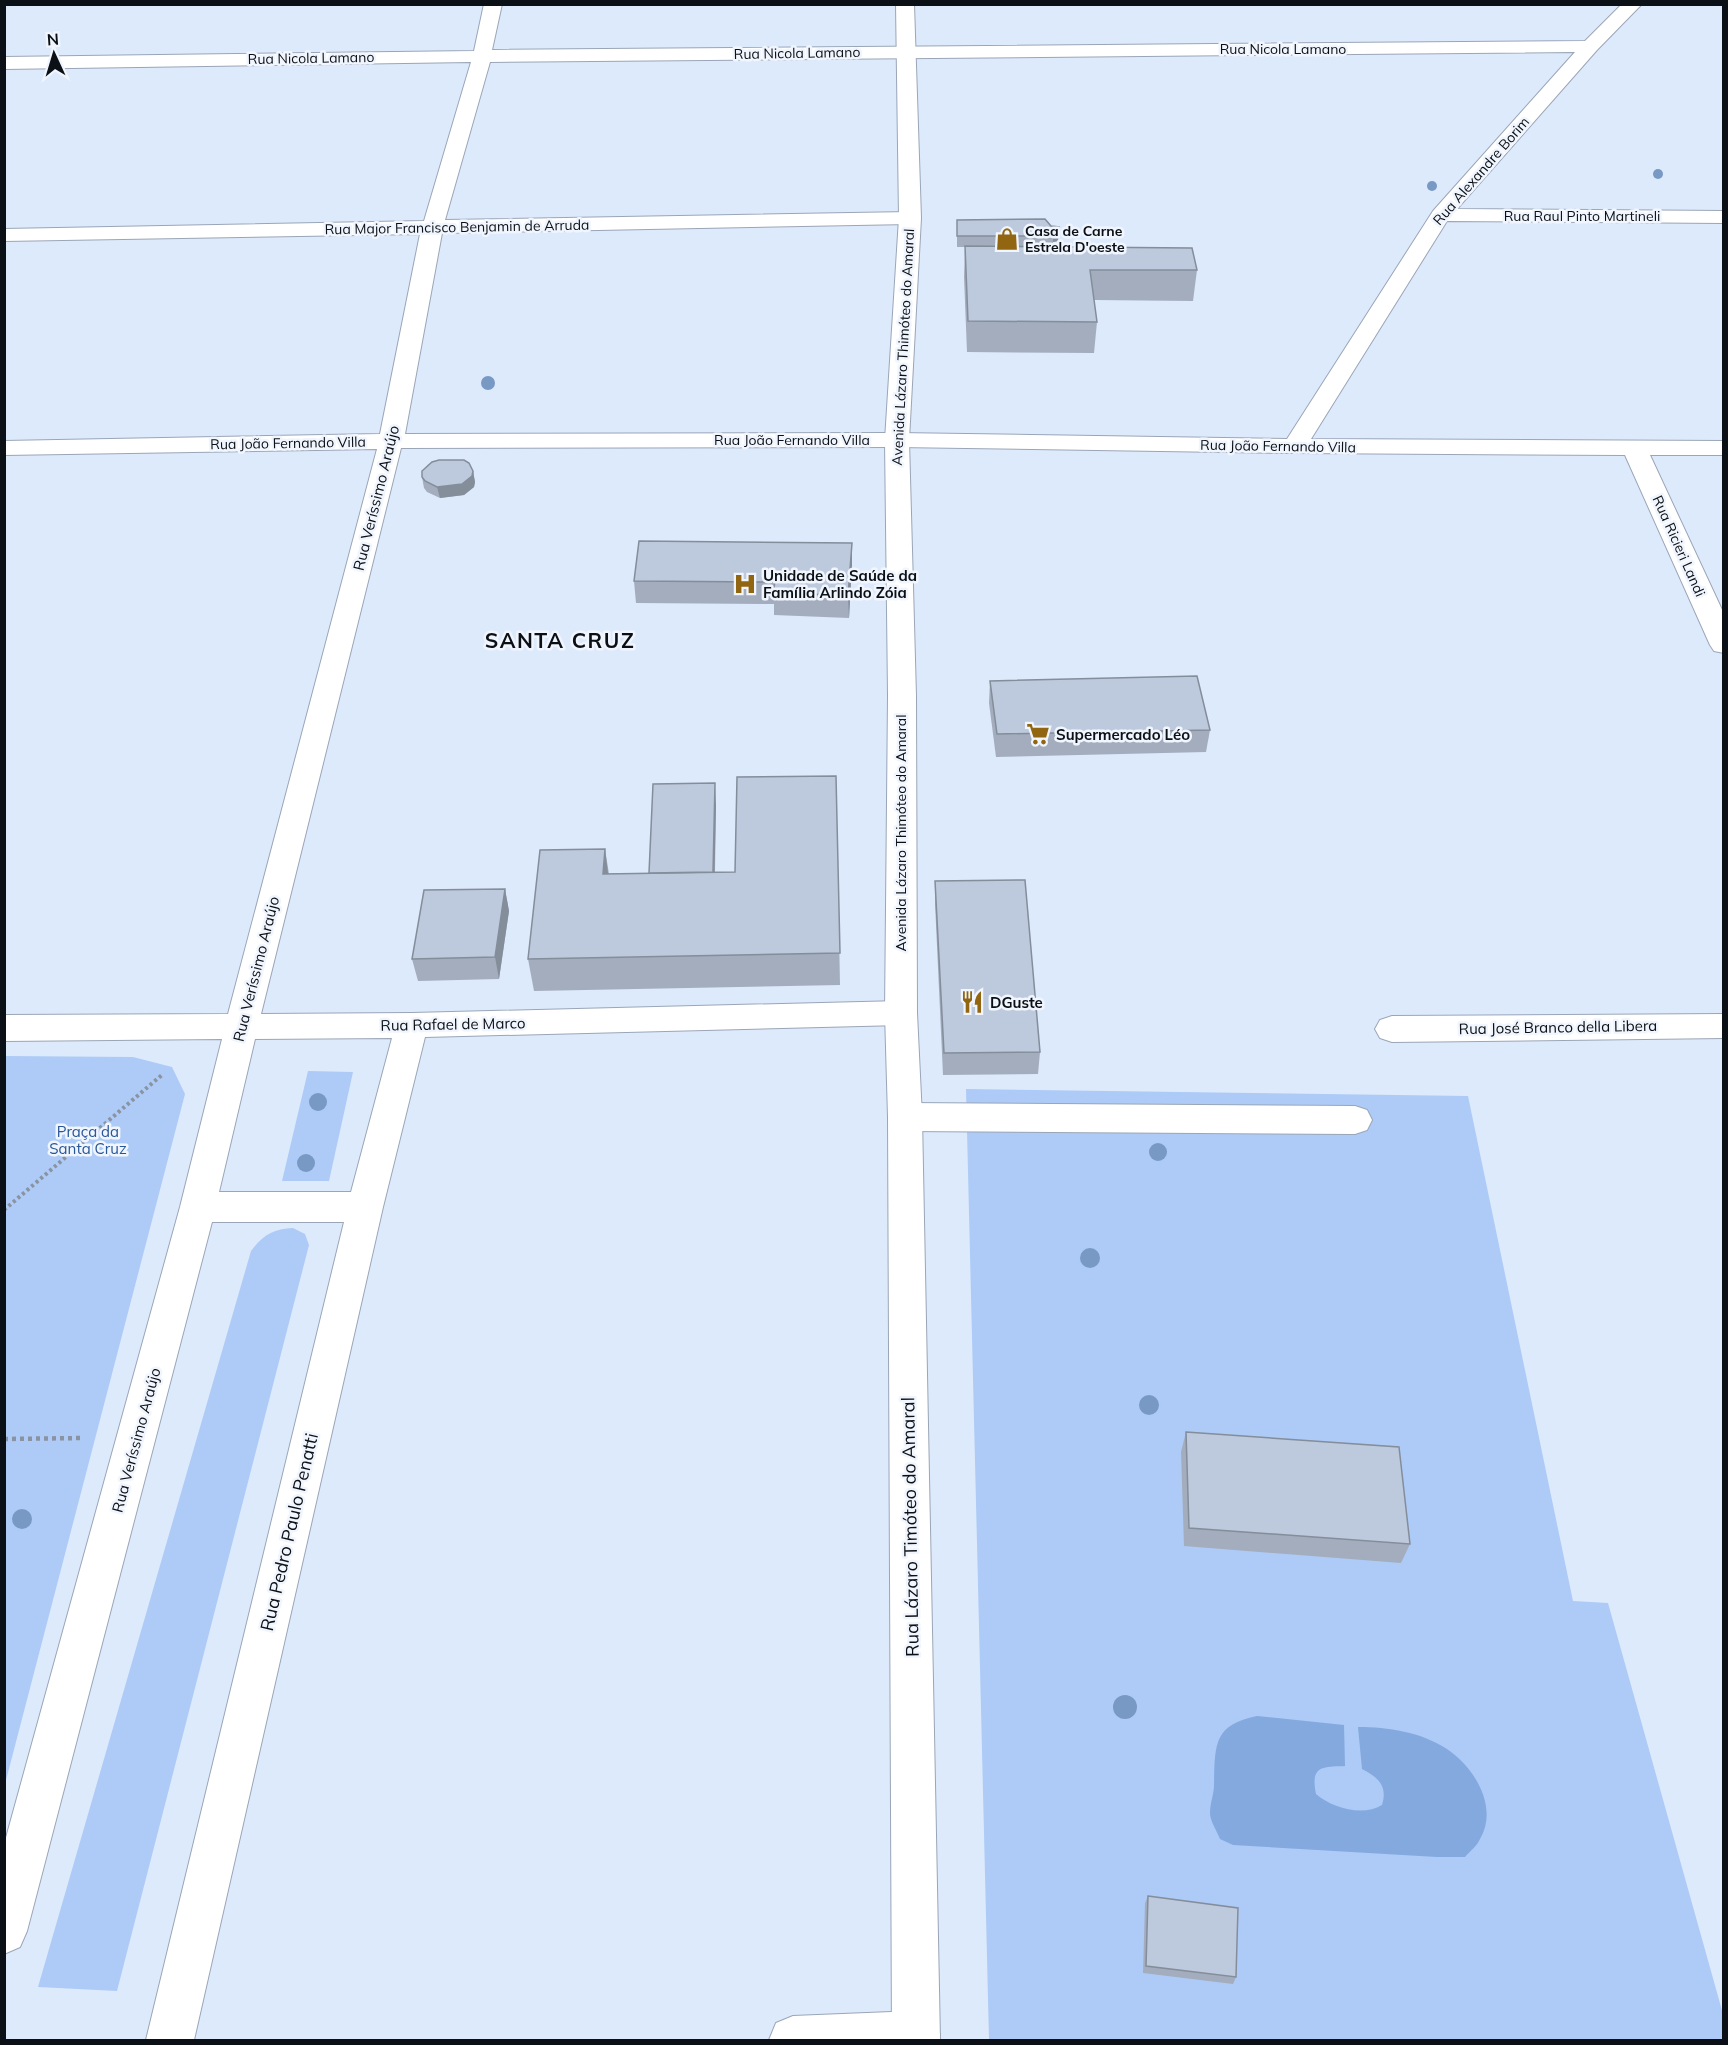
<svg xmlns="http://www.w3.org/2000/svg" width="1728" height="2045" viewBox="0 0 1728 2045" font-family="Mulish,sans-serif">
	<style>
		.green { fill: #adcbf6 }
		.water { fill: #83a9de }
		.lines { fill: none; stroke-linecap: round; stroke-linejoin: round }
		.minor-casing { stroke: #9aa6b7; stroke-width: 2 }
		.major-casing { stroke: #9aa6b7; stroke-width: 2 }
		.path-far1 { stroke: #8a93a1; stroke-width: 4; stroke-dasharray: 3 3; stroke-linecap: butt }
		.path { stroke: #8a93a1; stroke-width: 4.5; stroke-dasharray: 4 4; stroke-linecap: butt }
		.minor { fill: #fff; fill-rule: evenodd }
		.major { fill: #fff; fill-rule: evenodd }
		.tree { fill: #7999c5 }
		.wall { fill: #a3adbd }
		.shaded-wall { fill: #848d9a }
		.building { fill: #bdc9dc; stroke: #848d9a; stroke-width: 1.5 }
		.labels { text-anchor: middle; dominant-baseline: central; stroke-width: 5; stroke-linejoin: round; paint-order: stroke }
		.far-street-label { font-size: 14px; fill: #0b1016; stroke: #f1f6fe }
		.far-poi-label { font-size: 14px; font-weight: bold; fill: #0b1016; stroke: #f1f6fe; text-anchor: start }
		.street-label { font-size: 15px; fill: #0b1016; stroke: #f1f6fe }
		.poi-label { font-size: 15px; font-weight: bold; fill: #0b1016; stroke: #f1f6fe; text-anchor: start }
		.park-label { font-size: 15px; fill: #285798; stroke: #f1f6fe }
		.near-street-label { font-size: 18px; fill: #0b1016; stroke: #f1f6fe }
		.district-label { font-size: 21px; font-weight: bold; letter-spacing: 1.5px; fill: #0b1016; stroke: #f1f6fe }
	</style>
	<rect width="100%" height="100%" fill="#ddeafc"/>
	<g class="green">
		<path d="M5,1056L133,1057L172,1067L185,1094L5,1784Z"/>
		<path d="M308,1071L353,1072L329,1181H282Z"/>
		<path d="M966,1089L1468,1096L1573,1601L1608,1603L1723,2014V2040H989Z"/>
		<path d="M293,1228L305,1234L309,1245L117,1991L38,1987L251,1251C263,1235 273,1229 293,1228Z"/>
	</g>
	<path class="water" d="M1257,1716L1344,1725L1345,1766C1323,1767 1310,1765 1316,1794C1332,1808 1363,1817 1382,1805C1388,1786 1378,1777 1362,1769L1358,1727C1388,1727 1421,1732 1447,1749C1474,1767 1499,1807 1480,1839C1477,1846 1470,1851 1465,1857H1437L1233,1845L1220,1839C1217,1831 1210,1821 1210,1813C1210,1803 1214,1794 1214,1785C1215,1745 1213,1725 1257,1716Z"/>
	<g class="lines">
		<g class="minor-casing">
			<g id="minor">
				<path d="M484,4H502L492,50L1585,41L1622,4H1642L1597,50L1457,209L1724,211V223L1447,221L1311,439L1724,441V455H1650L1724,614V653L1714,651L1710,645L1625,455L1294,453L897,447L401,448L261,1014L412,1013L901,1001L913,1004L917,1013L913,1022L901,1025L425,1037L383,1207L194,2040H146L344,1222H212L27,1931L20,1947L4,1954V1845L180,1207L222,1039L4,1041V1015L228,1014L377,449L4,455V441L380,434L420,234L4,241V229L424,221L471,62L4,69V57L474,51ZM1575,52L1433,211L1287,439L897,433L405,434L442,233L910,224L917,222L921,218L917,214L910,212L445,220L490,62ZM392,1038L351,1192H219L255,1039Z"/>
				<path d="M1724,1014V1038L1392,1042L1380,1038L1375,1029L1380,1020L1392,1016Z"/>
				<path d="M905,1103L1355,1106L1367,1110L1372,1120L1367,1130L1355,1134L905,1131L893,1127L888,1117L893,1107Z"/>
				<path d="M916,2011L933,2018L940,2035L938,2040H769L776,2023L793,2016Z"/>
			</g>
		</g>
		<g class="major-casing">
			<path id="major" d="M896,4H914L921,218L909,440L916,696L917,1013L922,1117L940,2040H892L888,1117L885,1013L888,696L885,440L899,218Z"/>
		</g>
		<path class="path-far1" d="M4,1210L163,1074"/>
		<path class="path" d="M4,1439L82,1438"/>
		<use href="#minor" class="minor"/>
		<use href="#major" class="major"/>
	</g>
	<g class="tree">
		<circle cx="1658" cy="174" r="5"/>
		<circle cx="1432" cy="186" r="5"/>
		<circle cx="488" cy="383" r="7"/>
		<circle cx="318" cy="1102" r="9"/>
		<circle cx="1158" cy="1152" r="9"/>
		<circle cx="306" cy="1163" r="9"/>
		<circle cx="1090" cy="1258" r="10"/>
		<circle cx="1149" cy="1405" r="10"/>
		<circle cx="22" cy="1519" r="10"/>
		<circle cx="1125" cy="1707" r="12"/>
	</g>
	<g class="wall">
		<path d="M1045,219L1058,241L1053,242V246L1005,247L1197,270L1193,301L1094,300L1097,322L1094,353L967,352L964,277L965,247H957V220Z"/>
		<path d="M473,471L475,482L474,487L464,495L440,498L427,492L424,488L422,477Z"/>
		<path d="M852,543V565L849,618L774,615V604L636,603L634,581Z"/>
		<path d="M990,681L1210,730L1206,752L996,757L989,703Z"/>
		<path d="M836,776L840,985L534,991L528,959L605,849L609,874L649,873L716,805L715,872H735Z"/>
		<path d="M935,881L1040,1052L1038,1074L943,1075L935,903Z"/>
		<path d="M505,889L509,911L499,979L418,981L412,959Z"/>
		<path d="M1186,1432L1410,1544L1401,1563L1184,1546L1181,1452Z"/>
		<path d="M1148,1896L1236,1977L1233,1984L1143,1973L1145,1903Z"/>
	</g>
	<g class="shaded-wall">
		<path d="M1059,231L1058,241L1053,242V232Z"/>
		<path d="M473,471L475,482L474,487L464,495L440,498L437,487Z"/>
		<path d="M852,543V565L849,618L848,596Z"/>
		<path d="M715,783L716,805L714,896L713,873Z"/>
		<path d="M605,849L609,881L603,874Z"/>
		<path d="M505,889L509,911L499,979L495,957Z"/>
	</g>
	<g class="building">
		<path d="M1045,219L1051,226L1059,227V231L1053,232L1054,236H957V220Z"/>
		<path d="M965,246L1192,248L1197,270H1090L1097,322L968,321Z"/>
		<path d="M439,460H464L469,463L473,471L472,476L462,484L437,487L425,481L422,477V471L432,462Z"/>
		<path d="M639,541L852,543L848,596L773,592L775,582L634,581Z"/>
		<path d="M1197,676L1210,730L997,734L990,681Z"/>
		<path d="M836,776L840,953L528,959L540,850L605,849L603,874L735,872L737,777Z"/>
		<path d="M715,783L713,872L649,873L653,784Z"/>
		<path d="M1025,880L1040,1052L944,1053L935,881Z"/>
		<path d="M505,889L495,957L412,959L424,890Z"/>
		<path d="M1186,1432L1399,1447L1410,1544L1189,1528Z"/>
		<path d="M1148,1896L1238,1908L1236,1977L1146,1966Z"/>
	</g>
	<defs>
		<g id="shop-bare" transform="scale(1.8)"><path d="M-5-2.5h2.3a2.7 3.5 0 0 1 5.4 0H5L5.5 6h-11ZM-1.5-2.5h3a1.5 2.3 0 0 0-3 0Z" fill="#926611" stroke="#f1f6fe" stroke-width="2.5" paint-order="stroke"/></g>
		<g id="hospital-bare" transform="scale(1.8)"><path d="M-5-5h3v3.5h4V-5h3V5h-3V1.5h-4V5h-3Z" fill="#926611" stroke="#f1f6fe" stroke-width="2.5" paint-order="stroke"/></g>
		<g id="supermarket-bare" transform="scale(1.8)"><path d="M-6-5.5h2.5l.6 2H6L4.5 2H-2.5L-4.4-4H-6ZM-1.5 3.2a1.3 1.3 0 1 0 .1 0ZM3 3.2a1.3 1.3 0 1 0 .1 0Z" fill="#926611" stroke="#f1f6fe" stroke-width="2.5" paint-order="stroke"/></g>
		<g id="restaurant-bare" transform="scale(1.8)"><path d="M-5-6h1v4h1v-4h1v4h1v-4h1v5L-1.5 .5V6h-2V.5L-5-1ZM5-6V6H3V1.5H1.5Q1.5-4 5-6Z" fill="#926611" stroke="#f1f6fe" stroke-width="2.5" paint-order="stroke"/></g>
	</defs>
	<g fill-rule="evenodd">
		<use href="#shop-bare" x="1007" y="239"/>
		<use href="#hospital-bare" x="745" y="584"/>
		<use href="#supermarket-bare" x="1038" y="734"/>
		<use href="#restaurant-bare" x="972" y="1002"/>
	</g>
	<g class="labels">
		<g class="far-street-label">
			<text x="1283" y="49">Rua Nicola Lamano</text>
			<text transform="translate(797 53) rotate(-1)">Rua Nicola Lamano</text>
			<text transform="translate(311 58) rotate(-1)">Rua Nicola Lamano</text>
			<text transform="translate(1481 171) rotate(-49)">Rua Alexandre Borim</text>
			<text x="1582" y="216">Rua Raul Pinto Martineli</text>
			<text transform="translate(457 227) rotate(-1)">Rua Major Francisco Benjamin de Arruda</text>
			<text transform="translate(903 347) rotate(-87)">Avenida Lázaro Thimóteo do Amaral</text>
			<text x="792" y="440">Rua João Fernando Villa</text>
			<text transform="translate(288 443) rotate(-1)">Rua João Fernando Villa</text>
			<text transform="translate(1278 446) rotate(1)">Rua João Fernando Villa</text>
			<text transform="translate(1679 546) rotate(66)">Rua Ricieri Landi</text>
			<text transform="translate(901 833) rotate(-90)">Avenida Lázaro Thimóteo do Amaral</text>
		</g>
		<g class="far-poi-label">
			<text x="1025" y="231">Casa de Carne<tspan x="1025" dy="16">Estrela D'oeste</tspan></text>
		</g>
		<g class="street-label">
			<text transform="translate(376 498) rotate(-76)">Rua Veríssimo Araújo</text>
			<text transform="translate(256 969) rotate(-76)">Rua Veríssimo Araújo</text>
			<text transform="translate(453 1024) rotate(-1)">Rua Rafael de Marco</text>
			<text transform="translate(1558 1027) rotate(-1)">Rua José Branco della Libera</text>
			<text transform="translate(136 1440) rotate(-75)">Rua Veríssimo Araújo</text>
		</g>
		<g class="poi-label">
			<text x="763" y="575">Unidade de Saúde da<tspan x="763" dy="17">Família Arlindo Zóia</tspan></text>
			<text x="1056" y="734">Supermercado Léo</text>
			<text x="990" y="1002">DGuste</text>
		</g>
		<g class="park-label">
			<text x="88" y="1131">Praça da<tspan x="88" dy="17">Santa Cruz</tspan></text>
		</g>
		<g class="near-street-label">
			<text transform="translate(910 1527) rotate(-91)">Rua Lázaro Timóteo do Amaral</text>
			<text transform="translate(289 1532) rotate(-77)">Rua Pedro Paulo Penatti</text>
		</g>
		<g class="district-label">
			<text x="560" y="640">SANTA CRUZ</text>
		</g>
	</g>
	<rect width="1728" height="2045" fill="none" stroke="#0b1016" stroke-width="12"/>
	<g transform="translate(54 54) rotate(356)" stroke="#f1f6fe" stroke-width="4.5" paint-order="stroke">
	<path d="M0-4.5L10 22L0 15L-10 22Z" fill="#0b1016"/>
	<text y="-9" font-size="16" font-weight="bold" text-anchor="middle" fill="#0b1016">N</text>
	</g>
</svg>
